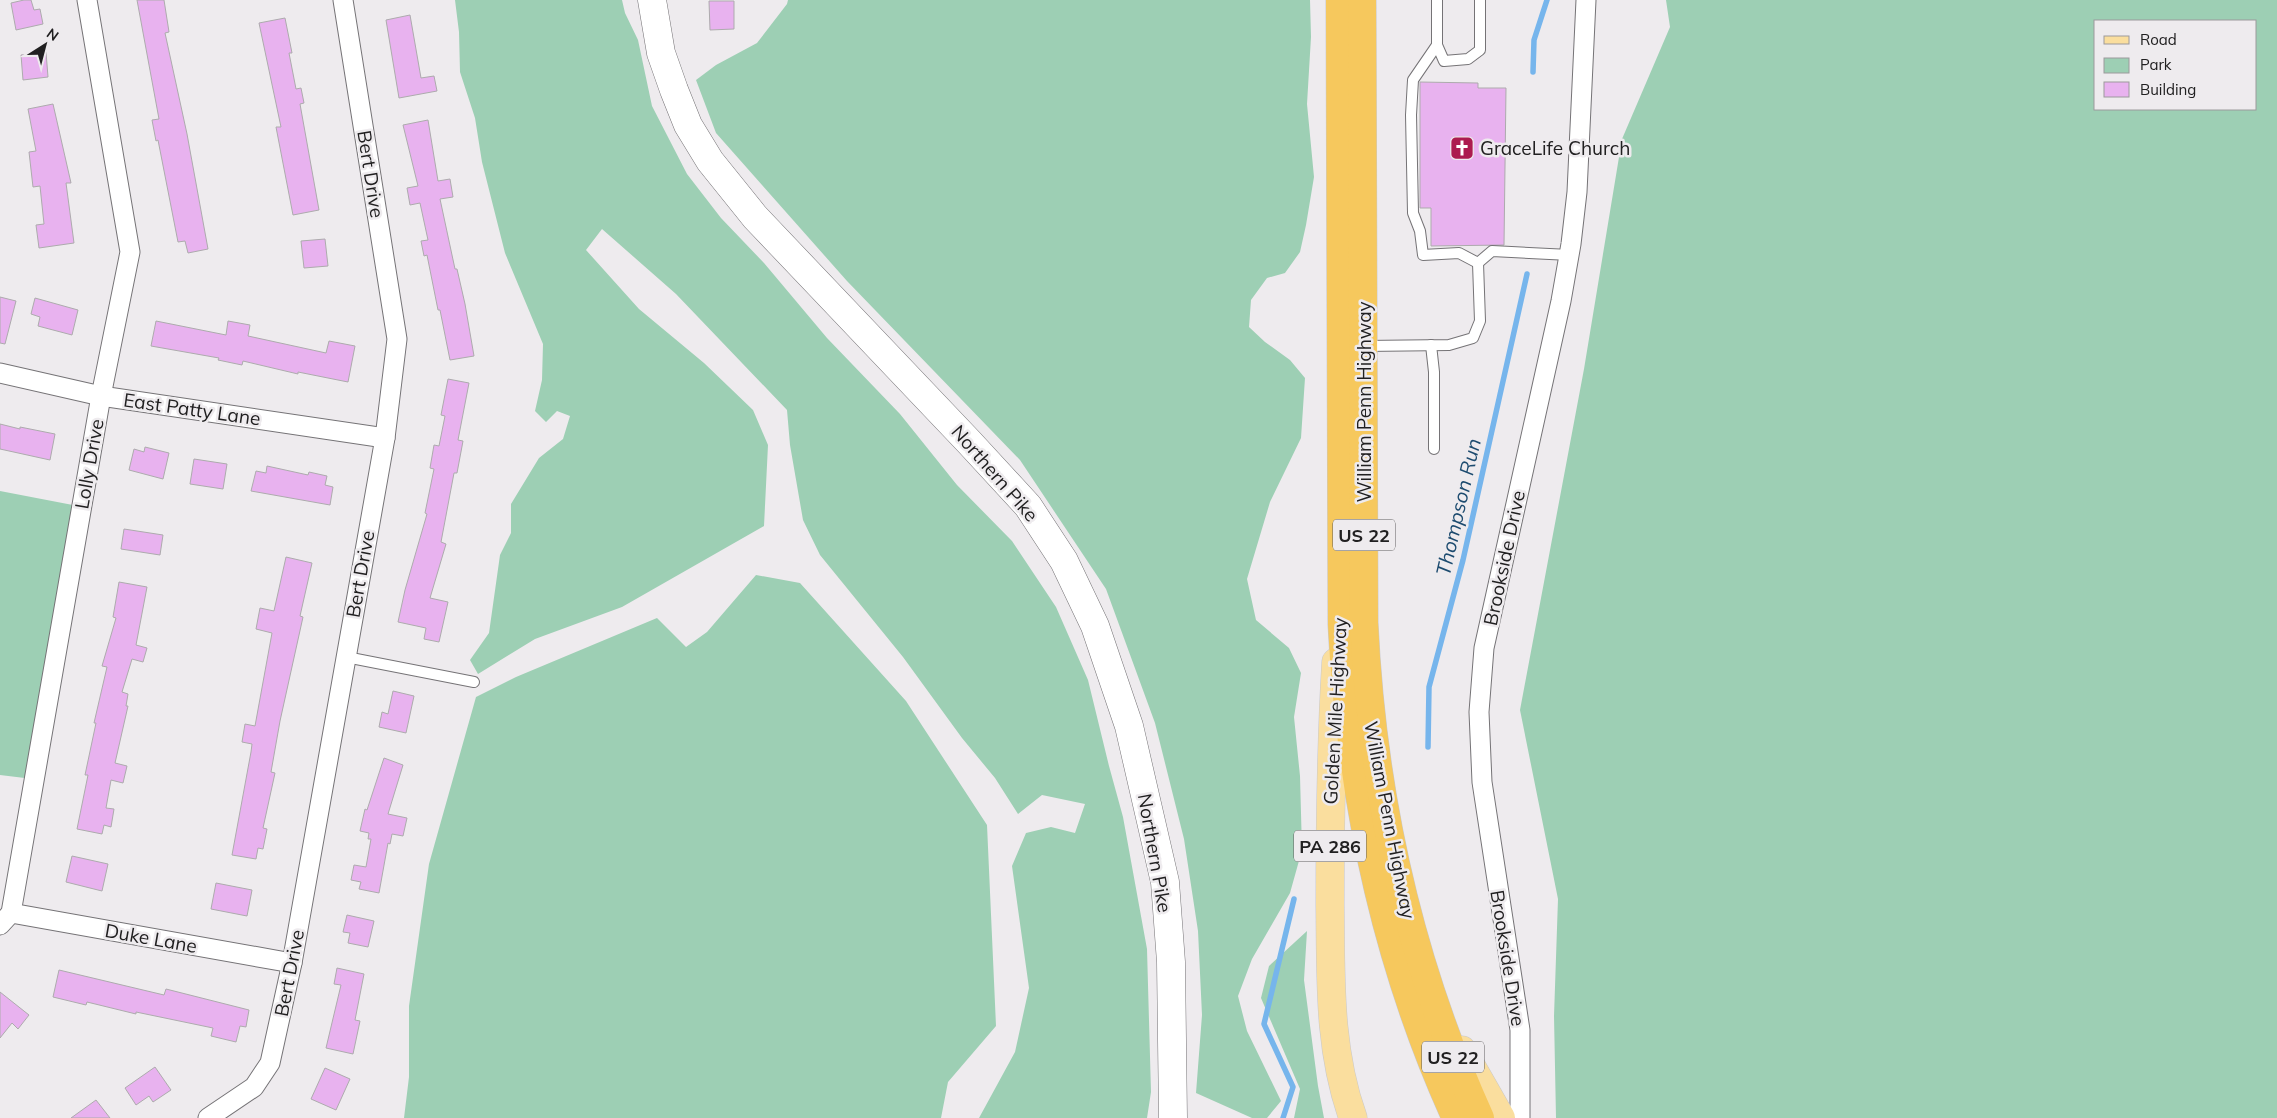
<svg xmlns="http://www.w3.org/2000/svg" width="2277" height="1118" viewBox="0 0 2277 1118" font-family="Mulish,sans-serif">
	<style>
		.green { fill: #9dcfb4; fill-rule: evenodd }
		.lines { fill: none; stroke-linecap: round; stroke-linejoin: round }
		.stream { stroke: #76b5ec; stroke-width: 5.5 }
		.building { fill: #e8b2ef; stroke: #adabad }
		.lane-casing { stroke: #757376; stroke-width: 12 }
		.street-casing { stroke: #757376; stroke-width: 21 }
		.secondary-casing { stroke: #757376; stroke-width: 29 }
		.primary-casing { stroke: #cac9ca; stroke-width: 29 }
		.highway-casing { stroke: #cac9ca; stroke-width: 29 }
		.lane { stroke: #fff; stroke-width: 10 }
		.street { stroke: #fff; stroke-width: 19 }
		.secondary { stroke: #fff; stroke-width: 28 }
		.primary { stroke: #fade9e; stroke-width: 28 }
		.highway { stroke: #f6c85d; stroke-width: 28 }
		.labels { text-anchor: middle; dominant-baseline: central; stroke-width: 5; stroke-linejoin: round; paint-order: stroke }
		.shield { fill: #eeebee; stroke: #5e5d5e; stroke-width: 1 }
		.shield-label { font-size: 18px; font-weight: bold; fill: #212021 }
		.poi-label { font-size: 19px; fill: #212021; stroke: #eeebee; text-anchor: start }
		.street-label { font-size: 19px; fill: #212021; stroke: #eeebee }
		.water-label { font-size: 20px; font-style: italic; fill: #1d4b6f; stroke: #eeebee }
	</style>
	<rect width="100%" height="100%" fill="#eeebee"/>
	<g class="green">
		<path d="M455,0H622L625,13L638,40L652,106L687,174L721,218L764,263L827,338L900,414L957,485L1012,541L1056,607L1088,680L1109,766L1123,817L1147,949L1151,1092L1147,1118H979L1015,1052L1029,988L1012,866L1026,833L1051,827L1075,833L1085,804L1042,795L1018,814L995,778L962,738L903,657L820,555L803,520L790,445L787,410L676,294L602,229L586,250L639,309L704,363L753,410L768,445L764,526L622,607L535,639L478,674L470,660L489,633L500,555L511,533V504L539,458L563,439L570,416L557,411L546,422L535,411L542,380L543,344L505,253L482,162L475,118L460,72L459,32Z"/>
		<path d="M788,0H1310L1311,37L1307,104L1314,177L1306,225L1300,252L1285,273L1267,278L1251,300L1249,327L1265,342L1290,360L1305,378L1301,438L1270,502L1247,579L1256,620L1289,648L1301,673L1294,717L1300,776L1302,850L1290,893L1252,959L1238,996L1247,1031L1281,1101L1267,1118H1252L1196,1093L1202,1015L1198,931L1184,839L1155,723L1106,589L1020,460L847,281L716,133L696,80L716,65L757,43L787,4Z"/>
		<path d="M1666,0H2277V1118H1556L1554,1016L1558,899L1520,710L1584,369L1622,139L1670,27ZM2096,21H2256V109H2096Z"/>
		<path d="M0,491L78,506L33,779L0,775Z"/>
		<path d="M756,575L800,583L906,701L987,825L996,1026L948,1082L941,1118H404L409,1077V1006L429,864L476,697L516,677L657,618L686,647L707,632Z"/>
		<path d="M1307,931L1304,980L1318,1086L1324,1118H1294L1300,1089L1261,998L1269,966Z"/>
	</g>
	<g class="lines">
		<g class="stream">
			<path d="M1533,72L1534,40L1547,0"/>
			<path d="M1428,747L1429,687L1463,560L1527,274"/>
			<path d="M1283,1118L1293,1087L1264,1024L1294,899"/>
		</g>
	</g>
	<g class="building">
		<path d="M24,0H31L34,10L40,9L43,24L16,30L11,3Z"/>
		<path d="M137,0H164L169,32L165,33L187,134L208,249L188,253L185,241L178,242L158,140L156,141L152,120L159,119Z"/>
		<path d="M709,1H734V29L710,30Z"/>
		<path d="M410,15L421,78L434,76L437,91L399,98L386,20Z"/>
		<path d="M285,18L292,53H289L296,89L301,88L304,103L300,104L319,210L293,215L276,127H281L259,23Z"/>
		<path d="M46,52L48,77L23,80L21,55Z"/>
		<path d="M1420,82L1478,83V88H1506L1504,245L1431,246V208H1420Z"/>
		<path d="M53,104L71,183H66L74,243L39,248L36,225L44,224L40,186L33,187L29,152L36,151L28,109Z"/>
		<path d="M428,120L438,181L450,179L453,197L440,199L455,269H457L465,304L474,356L450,360L440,310H438L427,255L424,256L421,241L428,240L420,203L410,205L407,188L418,186L403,125Z"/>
		<path d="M325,239L328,266L304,268L301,241Z"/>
		<path d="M0,297L16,301L5,344L0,343Z"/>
		<path d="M35,298L78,310L72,335L38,326L40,317L31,314Z"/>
		<path d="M156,321L226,335L228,321L250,325L248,336L326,353L329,341L355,346L348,382L298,372V374L243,361L242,365L218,360L219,358L151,346Z"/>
		<path d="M448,379L469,383L458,440L463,441L457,473H454L441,542L446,544L430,598L448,602L439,642L424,639L426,628L398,622L405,590L427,514L425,513L434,469L430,468L434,445L439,446L445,416L441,415Z"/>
		<path d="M0,424L20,429V427L55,434L50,460L0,449Z"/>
		<path d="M145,447L169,453L163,479L129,470L134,449L144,452Z"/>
		<path d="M194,459L227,464L223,489L190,484Z"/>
		<path d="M267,466L308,475L309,472L327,476L325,485L333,487L330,505L251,491L256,471L266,473Z"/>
		<path d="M124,529L163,535L160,555L121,549Z"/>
		<path d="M286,557L312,563L300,616L303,617L280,721L271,772L275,773L263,828L267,829L263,849L258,848L256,859L232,855L251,752L252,744L242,742L245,724L255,726L272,633L256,629L260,608L274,611Z"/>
		<path d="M119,582L147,587L136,645L147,648L143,662L132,659L122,692L128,694L126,706H128L115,763L127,766L123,783L111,780L106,808L114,809L111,827L104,825L102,834L77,829L88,775H85L96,723H94L107,667L102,666L116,618L113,617Z"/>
		<path d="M393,691L414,696L406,733L379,727L382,712L388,714Z"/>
		<path d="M384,758L403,765L388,814L407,818L403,836L392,834L390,844L388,843L379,893L359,889L361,882L351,880L354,865L366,867L371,839H368L369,833L360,831L365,809L367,810Z"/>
		<path d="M72,856L108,864L102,891L66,882Z"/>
		<path d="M216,883L252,890L247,916L211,909Z"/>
		<path d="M347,915L374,921L368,947L348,943L350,933L343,932Z"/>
		<path d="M337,968L364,974L355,1020L360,1021L353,1054L326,1048L341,985L334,984Z"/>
		<path d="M59,970L164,995L166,989L249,1010L246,1027L240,1026L236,1042L211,1036L213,1028L136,1012V1014L87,1002L86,1005L53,997Z"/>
		<path d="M0,992L29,1015L18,1029L12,1023L0,1038Z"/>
		<path d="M155,1067L171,1090L153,1102L149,1096L136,1105L125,1088Z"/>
		<path d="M325,1068L350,1079L336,1110L311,1099Z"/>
		<path d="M96,1100L110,1118H71Z"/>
	</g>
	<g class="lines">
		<g class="lane-casing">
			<g id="lane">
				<path d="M1437,0V45L1444,61L1468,59L1480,50V0"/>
				<path d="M1437,45L1413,80L1411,115L1413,213L1420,231L1423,255L1459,253L1478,263"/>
				<path d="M1478,263L1492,251L1570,255"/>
				<path d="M1431,345L1434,372V449"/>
				<path d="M1364,346L1449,345L1473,338L1480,321L1478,263"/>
				<path d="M346,657L474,682"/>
			</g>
		</g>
		<g class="street-casing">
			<g id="street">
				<path d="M0,373L101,396L385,438"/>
				<path d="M11,913L292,963"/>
				<path d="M0,925L11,913L101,396L130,252L87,0"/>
				<path d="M208,1118L254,1087L270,1063L292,963L385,438L397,339L343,0"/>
				<path d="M1520,1118V1030L1482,782L1479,712L1484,648L1561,301L1571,244L1577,192L1586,0"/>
			</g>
		</g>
		<g class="secondary-casing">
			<path id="secondary" d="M652,0L661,53L674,90L688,125L710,161L755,217L969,442L1028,506L1064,561L1095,626L1129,726L1165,882L1171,962L1173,1118"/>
		</g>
		<g class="primary-casing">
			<g id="primary">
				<path d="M1336,662C1331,743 1330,823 1330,905C1331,977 1328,1048 1353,1118"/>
				<path d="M1462,1050L1501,1118"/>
			</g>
		</g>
		<g class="highway-casing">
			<g id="highway">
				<path d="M1340,0L1342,624C1350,795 1385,962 1456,1118"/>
				<path d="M1362,0L1364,623C1372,795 1409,961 1480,1118"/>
			</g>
		</g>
		<use href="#lane" class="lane"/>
		<use href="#street" class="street"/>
		<use href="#secondary" class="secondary"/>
		<use href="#primary" class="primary"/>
		<use href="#highway" class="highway"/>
	</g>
	<defs>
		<g id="church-square" transform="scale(1.25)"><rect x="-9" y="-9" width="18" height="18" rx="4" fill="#ac1b4f" stroke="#eeebee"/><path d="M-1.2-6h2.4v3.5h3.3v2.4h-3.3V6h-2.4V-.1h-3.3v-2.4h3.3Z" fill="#fff"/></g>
	</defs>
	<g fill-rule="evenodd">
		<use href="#church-square" x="1462" y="148"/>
	</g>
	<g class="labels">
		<g class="shield">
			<rect x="1333" y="519.5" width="62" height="31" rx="4"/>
			<rect x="1294" y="830.5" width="72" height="31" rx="4"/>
			<rect x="1422" y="1041.5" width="62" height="31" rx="4"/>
		</g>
		<g class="shield-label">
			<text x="1364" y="535">US 22</text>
			<text x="1330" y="846">PA 286</text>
			<text x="1453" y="1057">US 22</text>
		</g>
		<g class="poi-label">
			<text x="1480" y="148">GraceLife Church</text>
		</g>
		<g class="street-label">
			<text transform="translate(371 174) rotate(81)">Bert Drive</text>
			<text transform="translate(1364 402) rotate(-90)">William Penn Highway</text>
			<text transform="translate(192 409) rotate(8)">East Patty Lane</text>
			<text transform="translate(89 464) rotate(-80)">Lolly Drive</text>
			<text transform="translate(995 473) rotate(49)">Northern Pike</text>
			<text transform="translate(1504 558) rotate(-78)">Brookside Drive</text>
			<text transform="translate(360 574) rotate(-80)">Bert Drive</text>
			<text transform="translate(1335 711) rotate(-87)">Golden Mile Highway</text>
			<text transform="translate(1390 820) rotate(79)">William Penn Highway</text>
			<text transform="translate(1155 853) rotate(80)">Northern Pike</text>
			<text transform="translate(151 938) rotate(10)">Duke Lane</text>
			<text transform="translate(1508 958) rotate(81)">Brookside Drive</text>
			<text transform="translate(289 973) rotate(-79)">Bert Drive</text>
		</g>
		<g class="water-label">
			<text transform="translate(1458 507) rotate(-77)">Thompson Run</text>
		</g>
	</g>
	<rect x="2094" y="20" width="162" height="90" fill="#eeebee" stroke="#9c9a9c"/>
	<rect x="2104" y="36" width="25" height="8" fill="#fade9e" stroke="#9c9a9c"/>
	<text x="2140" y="45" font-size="15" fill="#212021">Road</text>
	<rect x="2104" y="58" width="25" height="15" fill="#9dcfb4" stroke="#9c9a9c"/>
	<text x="2140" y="70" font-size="15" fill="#212021">Park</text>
	<rect x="2104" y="82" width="25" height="15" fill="#e8b2ef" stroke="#9c9a9c"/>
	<text x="2140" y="95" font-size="15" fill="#212021">Building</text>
	<g transform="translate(45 45) rotate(36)" stroke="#eeebee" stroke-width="4" paint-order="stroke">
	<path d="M0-4L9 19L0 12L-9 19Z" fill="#212021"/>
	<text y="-8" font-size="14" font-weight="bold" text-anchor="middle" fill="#212021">N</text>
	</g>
</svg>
